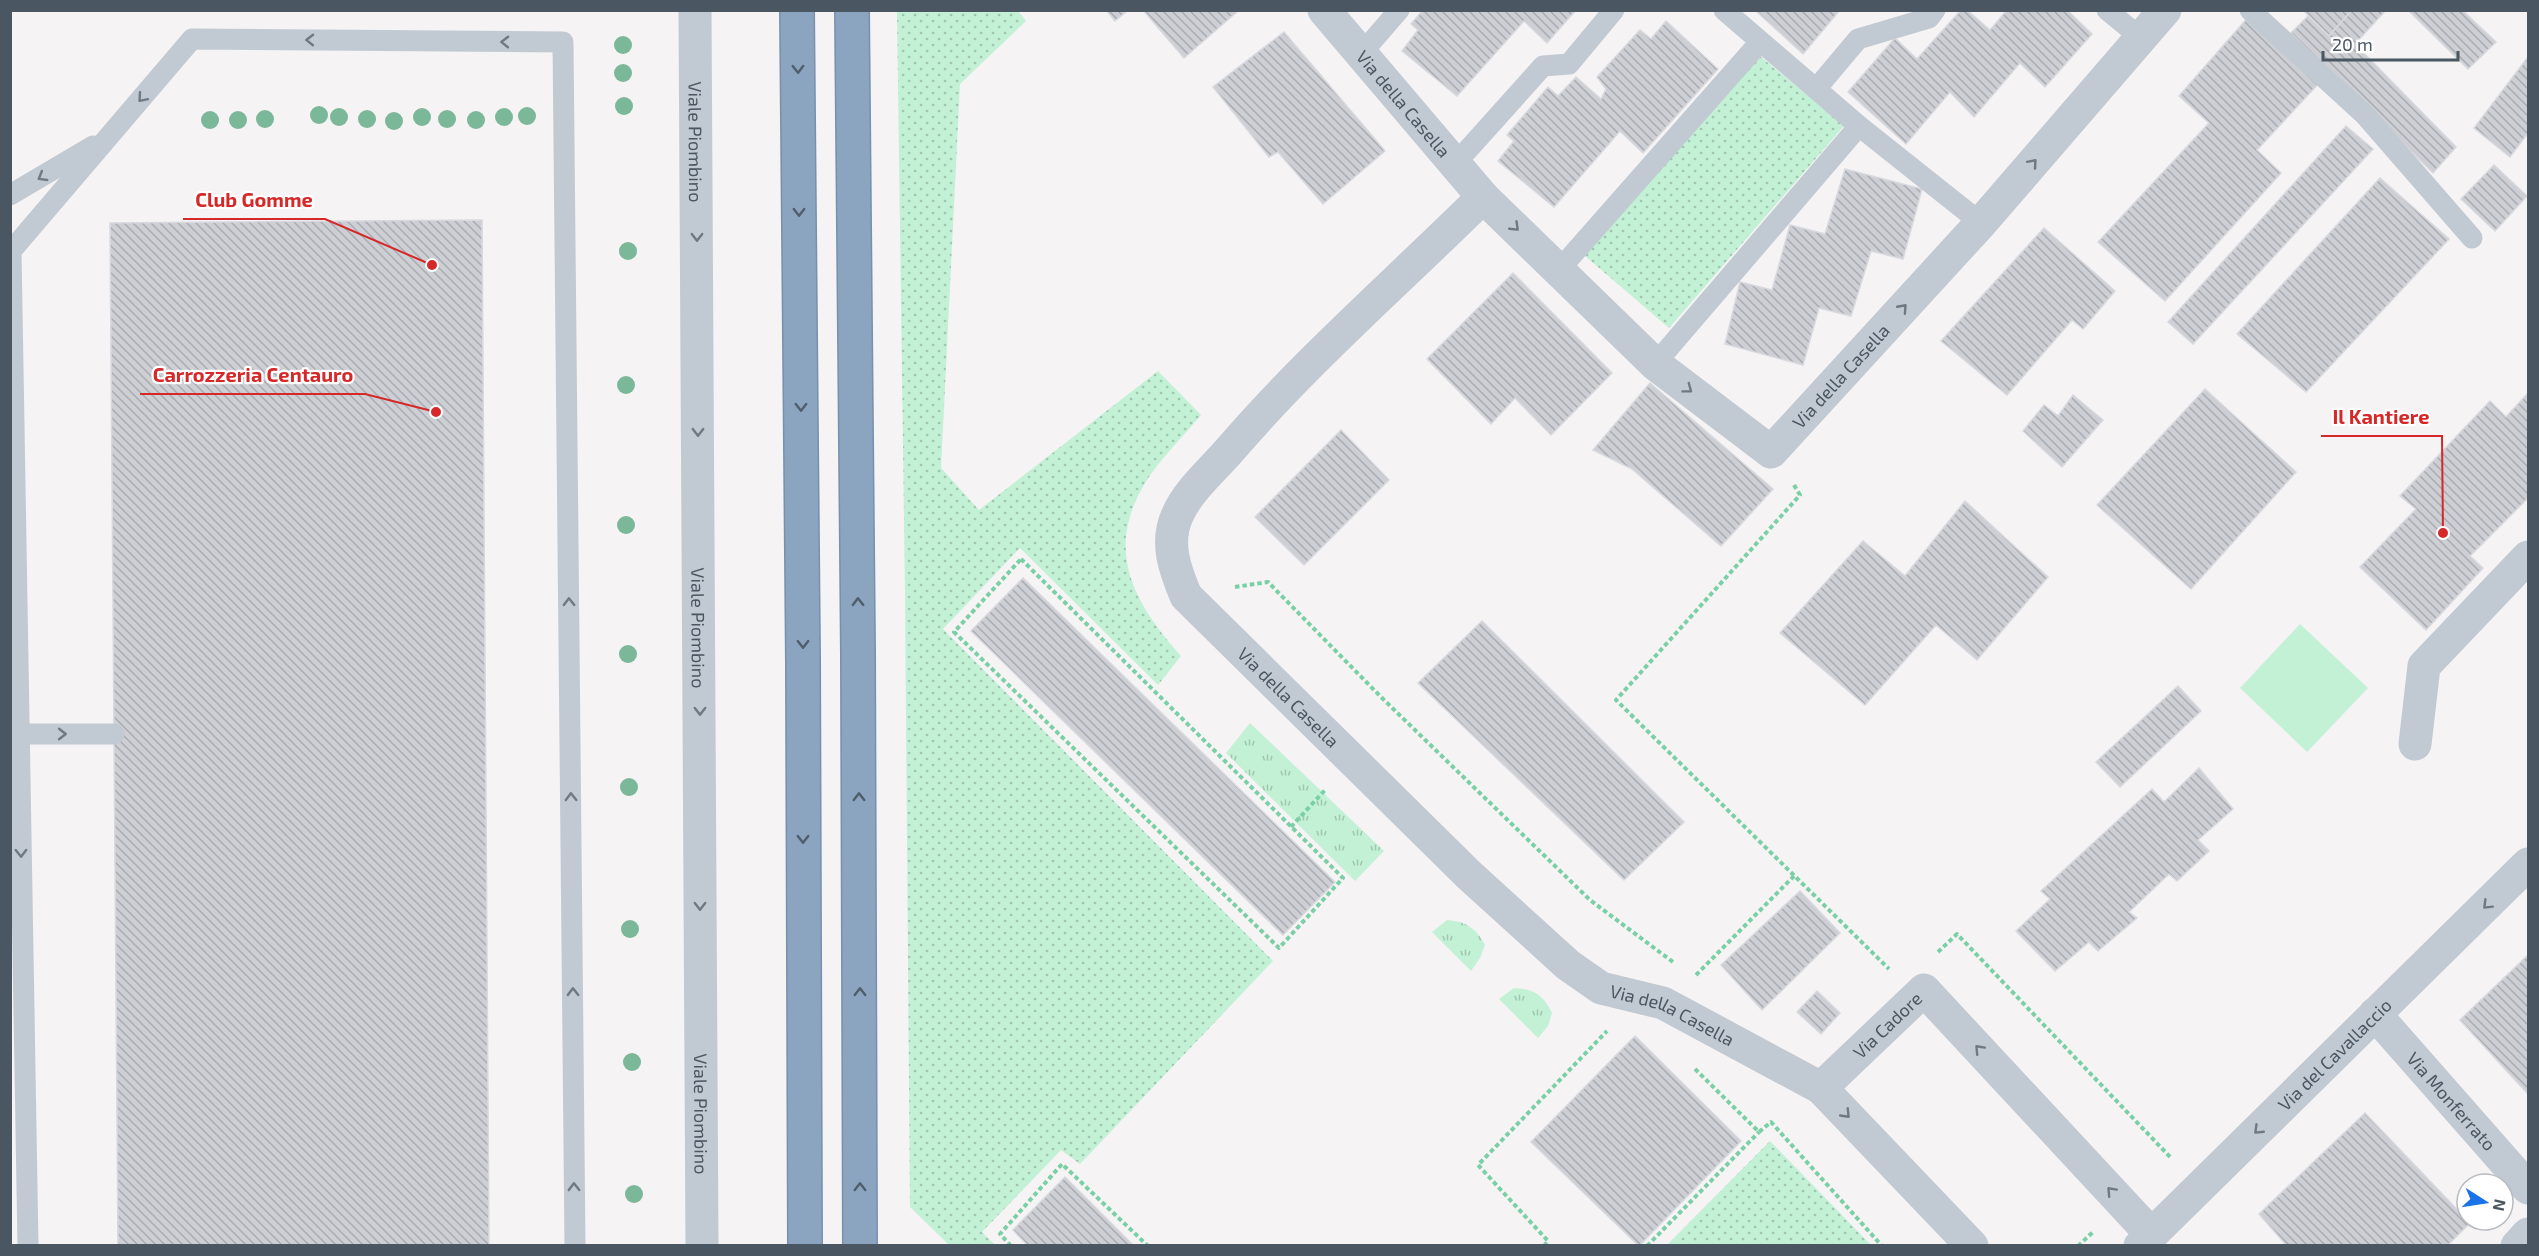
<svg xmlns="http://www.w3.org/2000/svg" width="2539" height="1256" viewBox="0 0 2539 1256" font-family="'Exo 2',sans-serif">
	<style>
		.grass { fill: url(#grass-tufts) }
		.park { fill: url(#park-dots) }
		.pitch { fill: #c3f1d5 }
		.building { fill: url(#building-back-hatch); stroke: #d7d9de; stroke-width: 1.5 }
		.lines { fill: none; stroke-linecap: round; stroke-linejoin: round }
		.highway-casing { stroke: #7690ad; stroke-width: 36 }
		.path { stroke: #7ad0a6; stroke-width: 4; stroke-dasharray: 4.5 3; stroke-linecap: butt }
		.lane { stroke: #c1cad2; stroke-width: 21 }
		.street { stroke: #c1cad2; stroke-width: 33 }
		.highway { stroke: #8ba5c1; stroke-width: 33 }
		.lane-bridge { stroke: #c1cad2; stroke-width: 21 }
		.tree { fill: #7bb799 }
		.oneway { stroke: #6e7983 }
		.oneway2 { stroke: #505e6b }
		.labels { text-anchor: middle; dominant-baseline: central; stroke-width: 4.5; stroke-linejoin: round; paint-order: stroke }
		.street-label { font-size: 18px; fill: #4a5661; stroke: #fff }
		.leader { fill: none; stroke: #d62828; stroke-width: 2 }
		.callout-dot { fill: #d62828; stroke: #fff; stroke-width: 2 }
		.callout-label { font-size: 20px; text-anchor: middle; font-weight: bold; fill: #d62828; stroke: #fff; stroke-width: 4.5; stroke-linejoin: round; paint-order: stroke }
	</style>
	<defs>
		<pattern id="grass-tufts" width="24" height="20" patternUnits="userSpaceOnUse" patternTransform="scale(1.5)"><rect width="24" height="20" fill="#c3f1d5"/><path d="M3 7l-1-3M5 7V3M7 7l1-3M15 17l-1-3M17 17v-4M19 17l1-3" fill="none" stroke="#a0c6b0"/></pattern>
		<pattern id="park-dots" width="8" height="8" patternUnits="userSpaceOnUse" patternTransform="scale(1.5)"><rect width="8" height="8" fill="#c3f1d5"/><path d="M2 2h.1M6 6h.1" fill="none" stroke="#a0c6b0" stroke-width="1.8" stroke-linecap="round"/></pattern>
		<pattern id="building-back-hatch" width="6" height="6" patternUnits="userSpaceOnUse" patternTransform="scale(1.5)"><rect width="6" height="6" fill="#cdcfd5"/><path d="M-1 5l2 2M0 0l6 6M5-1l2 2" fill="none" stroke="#a8abb0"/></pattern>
	</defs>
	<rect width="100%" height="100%" fill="#f5f3f3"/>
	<g class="grass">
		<path d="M1250,723L1384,851L1355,881L1226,753Z"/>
		<path d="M1447,920C1467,922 1476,928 1485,945L1480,958L1471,971L1432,932Z"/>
		<path d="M1514,988C1534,989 1543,995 1552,1013L1548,1026L1538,1038L1499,999Z"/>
	</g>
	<g class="park">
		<path d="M897,11H1018L1026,21L960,84L941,468L979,510L1158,371L1201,415C1183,437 1160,459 1145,483C1104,551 1134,603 1181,656L1158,685L1020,548L943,629L1273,961L1080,1164L1061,1150L982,1232L995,1245H949L910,1207L905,591Z"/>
		<path d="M1760,56L1844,126L1669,328L1584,255Z"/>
		<path d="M1770,1141L1871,1245H1667Z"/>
	</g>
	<path class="pitch" d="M2300,624L2368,688L2307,752L2240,688Z"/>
	<g class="building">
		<path d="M1106,10H1128L1115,21Z"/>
		<path d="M1143,10H1239L1184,58Z"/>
		<path d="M1423,10H1576L1547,43L1524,21L1457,96L1402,51L1418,30L1411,24Z"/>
		<path d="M1755,10H1840L1803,54Z"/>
		<path d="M1961,10H1967L1990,30L2007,10H2067L2092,34L2045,87L2020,63L1974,117L1950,92L1906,144L1848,92L1895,38L1917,59Z"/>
		<path d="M2303,10H2352L2329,36Z"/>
		<path d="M2352,10H2386L2355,44L2456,147L2433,173L2291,33L2308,16L2329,36Z"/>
		<path d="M2408,10H2462L2496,42L2468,69Z"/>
		<path d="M2250,15L2321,81L2257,150L2281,173L2165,301L2098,242L2209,123L2179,96Z"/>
		<path d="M1666,21L1718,69L1643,153L1620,131L1554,207L1498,161L1514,141L1507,135L1548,87L1558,96L1576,77L1601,99L1606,89L1597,77L1640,30L1651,39Z"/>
		<path d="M1284,32L1385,151L1323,204L1278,152L1269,157L1213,87Z"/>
		<path d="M2528,57V133L2510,157L2474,128Z"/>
		<path d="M2346,126L2373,149L2193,344L2168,322Z"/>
		<path d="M2494,165L2527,196L2495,231L2461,199Z"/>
		<path d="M1845,169L1922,189L1903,259L1871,251L1851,316L1819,308L1803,365L1725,344L1740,282L1772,290L1790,225L1825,234Z"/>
		<path d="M2380,178L2449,239L2306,392L2237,334Z"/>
		<path d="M482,220L489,1246H118L110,223Z"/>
		<path d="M2044,228L2115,291L2083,329L2072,320L2007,395L1941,341Z"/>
		<path d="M1513,273L1612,373L1551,435L1515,398L1491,424L1427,359Z"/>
		<path d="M1650,383L1773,489L1721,546L1632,469L1593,450Z"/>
		<path d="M2205,389L2296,472L2191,589L2097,505Z"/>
		<path d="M2528,393V498L2470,556L2483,568L2426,630L2360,567L2416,509L2400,496L2490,401L2506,417Z"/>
		<path d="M2073,395L2103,420L2062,467L2023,431L2044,405L2058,416Z"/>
		<path d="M1341,430L1389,480L1304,565L1255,517Z"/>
		<path d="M1965,501L2048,577L1977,660L1936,625L1865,705L1780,633L1863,541L1905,576Z"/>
		<path d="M1023,578L1335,882L1283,935L971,631Z"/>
		<path d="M1482,621L1684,822L1624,880L1418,683Z"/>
		<path d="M2178,686L2201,711L2120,787L2096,762Z"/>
		<path d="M2199,768L2233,809L2198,840L2209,851L2177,881L2169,874L2129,912L2137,918L2098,951L2089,942L2055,971L2016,931L2050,899L2041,891L2152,789L2164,802Z"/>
		<path d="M1800,891L1840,933L1762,1010L1721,965Z"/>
		<path d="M2528,955V1094L2460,1020Z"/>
		<path d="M1817,991L1840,1013L1821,1034L1797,1012Z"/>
		<path d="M1635,1036L1741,1141L1639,1246L1531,1142Z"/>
		<path d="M2365,1113L2470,1223L2447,1246H2287L2259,1214Z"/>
		<path d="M1065,1177L1134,1246H1028L1013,1230Z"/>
	</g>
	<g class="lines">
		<g class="highway-casing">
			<g id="highway">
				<path d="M797,10L803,661L805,1246"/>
				<path d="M852,10L858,654L860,1246"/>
			</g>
		</g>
		<g class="path">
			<path d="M1794,485L1800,495L1616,700L1889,969"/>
			<path d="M1021,559L1343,878L1279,948L954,632Z"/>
			<path d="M1235,587L1268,582L1381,697L1590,900L1673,962"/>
			<path d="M1291,827L1325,790"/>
			<path d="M1938,952L1957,934L2172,1159"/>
			<path d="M1696,975L1794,876"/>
			<path d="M1695,1069L1759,1132L1771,1122L1882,1246"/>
			<path d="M1011,1246L1000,1234L1062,1164L1148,1246"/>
			<path d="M1544,1246L1548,1241L1478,1165L1607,1031"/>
			<path d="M1647,1246L1759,1132"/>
			<path d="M2078,1246L2093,1232"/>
		</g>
		<g class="lane">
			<path d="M1724,10L1859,126L1981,223"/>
			<path d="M2107,10L2141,38"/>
			<path d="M2250,10L2365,115L2472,238"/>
			<path d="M1361,54L1399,10"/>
			<path d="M1816,89L1858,39L1929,18L1935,10"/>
			<path d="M1455,164L1543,66L1569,64L1614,10"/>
			<path d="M10,195L93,146"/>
			<path d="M1559,270L1760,42"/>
			<path d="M1655,364L1859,126"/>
			<path d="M28,1246L11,251L192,39L563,42L575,1246"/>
		</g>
		<g class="street">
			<path id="s1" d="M695,10L702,1246"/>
			<path id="s2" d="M1324,10L1483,197L1655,364L1771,452L1981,223L2165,10"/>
			<path id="s3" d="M1483,197C1398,281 1306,361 1228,452C1211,471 1187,492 1177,516C1165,543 1175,570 1186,596L1469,875L1568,965L1601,988L1663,1003L1821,1088"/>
			<path d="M2415,744L2424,666L2528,557"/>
			<path id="s4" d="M2375,1014L2528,1188"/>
			<path id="s5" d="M1972,1246L1821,1088L1924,990L2151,1234"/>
			<path id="s6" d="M2140,1246L2528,864"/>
			<path d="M2517,1246L2528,1234"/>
		</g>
		<use href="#highway" class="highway"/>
		<path class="lane-bridge" d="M10,734H114"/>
	</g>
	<g class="tree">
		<circle cx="623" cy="45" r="9"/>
		<circle cx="623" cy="73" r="9"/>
		<circle cx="624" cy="106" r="9"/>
		<circle cx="319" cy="115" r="9"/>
		<circle cx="527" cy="116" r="9"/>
		<circle cx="339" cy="117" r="9"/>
		<circle cx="422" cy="117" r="9"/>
		<circle cx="504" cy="117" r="9"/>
		<circle cx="265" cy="119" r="9"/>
		<circle cx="367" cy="119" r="9"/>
		<circle cx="447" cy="119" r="9"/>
		<circle cx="210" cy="120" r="9"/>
		<circle cx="238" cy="120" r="9"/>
		<circle cx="476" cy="120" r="9"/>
		<circle cx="394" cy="121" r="9"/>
		<circle cx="628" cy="251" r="9"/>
		<circle cx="626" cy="385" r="9"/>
		<circle cx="626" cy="525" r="9"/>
		<circle cx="628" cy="654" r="9"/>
		<circle cx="629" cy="787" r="9"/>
		<circle cx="630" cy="929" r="9"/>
		<circle cx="632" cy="1062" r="9"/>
		<circle cx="634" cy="1194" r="9"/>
	</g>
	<defs><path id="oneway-chevron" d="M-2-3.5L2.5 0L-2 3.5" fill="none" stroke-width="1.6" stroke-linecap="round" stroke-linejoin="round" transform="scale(1.5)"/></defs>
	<g class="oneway">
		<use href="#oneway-chevron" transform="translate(310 40) rotate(-179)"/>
		<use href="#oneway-chevron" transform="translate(505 42) rotate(-179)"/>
		<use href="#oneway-chevron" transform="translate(142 98) rotate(131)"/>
		<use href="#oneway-chevron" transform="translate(2033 163) rotate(-49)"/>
		<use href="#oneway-chevron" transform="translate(42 177) rotate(149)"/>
		<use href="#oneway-chevron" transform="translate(1515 227) rotate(44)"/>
		<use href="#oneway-chevron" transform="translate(697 237) rotate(90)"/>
		<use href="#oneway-chevron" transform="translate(1903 308) rotate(-48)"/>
		<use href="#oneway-chevron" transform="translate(1688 389) rotate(37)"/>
		<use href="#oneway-chevron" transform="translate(698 432) rotate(90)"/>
		<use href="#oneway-chevron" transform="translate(569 602) rotate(-91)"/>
		<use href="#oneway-chevron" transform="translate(700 711) rotate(90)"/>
		<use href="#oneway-chevron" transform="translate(62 734)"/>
		<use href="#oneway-chevron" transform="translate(571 797) rotate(-91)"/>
		<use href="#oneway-chevron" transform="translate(21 853) rotate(89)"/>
		<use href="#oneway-chevron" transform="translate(2487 905) rotate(135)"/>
		<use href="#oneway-chevron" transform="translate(700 906) rotate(90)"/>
		<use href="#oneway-chevron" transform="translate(573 992) rotate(-91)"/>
		<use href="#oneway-chevron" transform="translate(1979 1049) rotate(-133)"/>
		<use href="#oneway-chevron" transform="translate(1846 1114) rotate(46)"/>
		<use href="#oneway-chevron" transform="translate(2258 1130) rotate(136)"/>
		<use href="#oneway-chevron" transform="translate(574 1187) rotate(-91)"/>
		<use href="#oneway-chevron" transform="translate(2111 1191) rotate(-133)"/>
	</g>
	<g class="oneway2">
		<use href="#oneway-chevron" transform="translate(798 69) rotate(89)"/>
		<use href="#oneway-chevron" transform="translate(799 212) rotate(90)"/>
		<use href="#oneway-chevron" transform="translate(801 407) rotate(90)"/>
		<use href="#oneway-chevron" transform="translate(858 602) rotate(-91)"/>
		<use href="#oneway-chevron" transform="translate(803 644) rotate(89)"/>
		<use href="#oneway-chevron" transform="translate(859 797) rotate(-90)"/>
		<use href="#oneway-chevron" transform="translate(803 839) rotate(90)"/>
		<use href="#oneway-chevron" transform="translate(860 992) rotate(-90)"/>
		<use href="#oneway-chevron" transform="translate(860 1187) rotate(-90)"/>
	</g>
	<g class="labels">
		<g class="street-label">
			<text stroke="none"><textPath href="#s2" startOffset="123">Via della Casella</textPath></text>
			<text stroke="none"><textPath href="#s1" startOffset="132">Viale Piombino</textPath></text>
			<text stroke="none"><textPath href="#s2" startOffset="734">Via della Casella</textPath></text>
			<text stroke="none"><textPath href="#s1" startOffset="618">Viale Piombino</textPath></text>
			<text stroke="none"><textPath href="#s3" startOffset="670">Via della Casella</textPath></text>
			<text stroke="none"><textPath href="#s3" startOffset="1174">Via della Casella</textPath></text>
			<text stroke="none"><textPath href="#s5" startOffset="310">Via Cadore</textPath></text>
			<text stroke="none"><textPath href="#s6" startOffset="273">Via del Cavallaccio</textPath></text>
			<text stroke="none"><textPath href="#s4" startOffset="116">Via Monferrato</textPath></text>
			<text stroke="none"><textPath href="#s1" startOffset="1104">Viale Piombino</textPath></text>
		</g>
	</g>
	<path class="leader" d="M432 265L325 219H183M436 412L365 394H140M2443 533L2442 436H2321"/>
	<g class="callout-dot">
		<circle cx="432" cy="265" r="6"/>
		<circle cx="436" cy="412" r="6"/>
		<circle cx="2443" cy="533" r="6"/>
	</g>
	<g class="callout-label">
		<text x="254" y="207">Club Gomme</text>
		<text x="253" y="382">Carrozzeria Centauro</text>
		<text x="2381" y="424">Il Kantiere</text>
	</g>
	<rect width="2539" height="1256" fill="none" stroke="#4a5661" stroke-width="24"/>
	<g transform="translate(2485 1202) rotate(102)"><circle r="28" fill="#ffffff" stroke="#b7bbc0" stroke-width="1.5"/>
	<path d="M0-4.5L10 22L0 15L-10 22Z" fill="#1a73e8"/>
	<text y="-9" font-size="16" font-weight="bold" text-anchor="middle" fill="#4a5661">N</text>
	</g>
	<path d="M2323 51v9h135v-9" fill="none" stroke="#4a5661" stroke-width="3"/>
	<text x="2332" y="51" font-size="18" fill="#4a5661" stroke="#ffffff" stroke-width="4.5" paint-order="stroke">20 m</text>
</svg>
